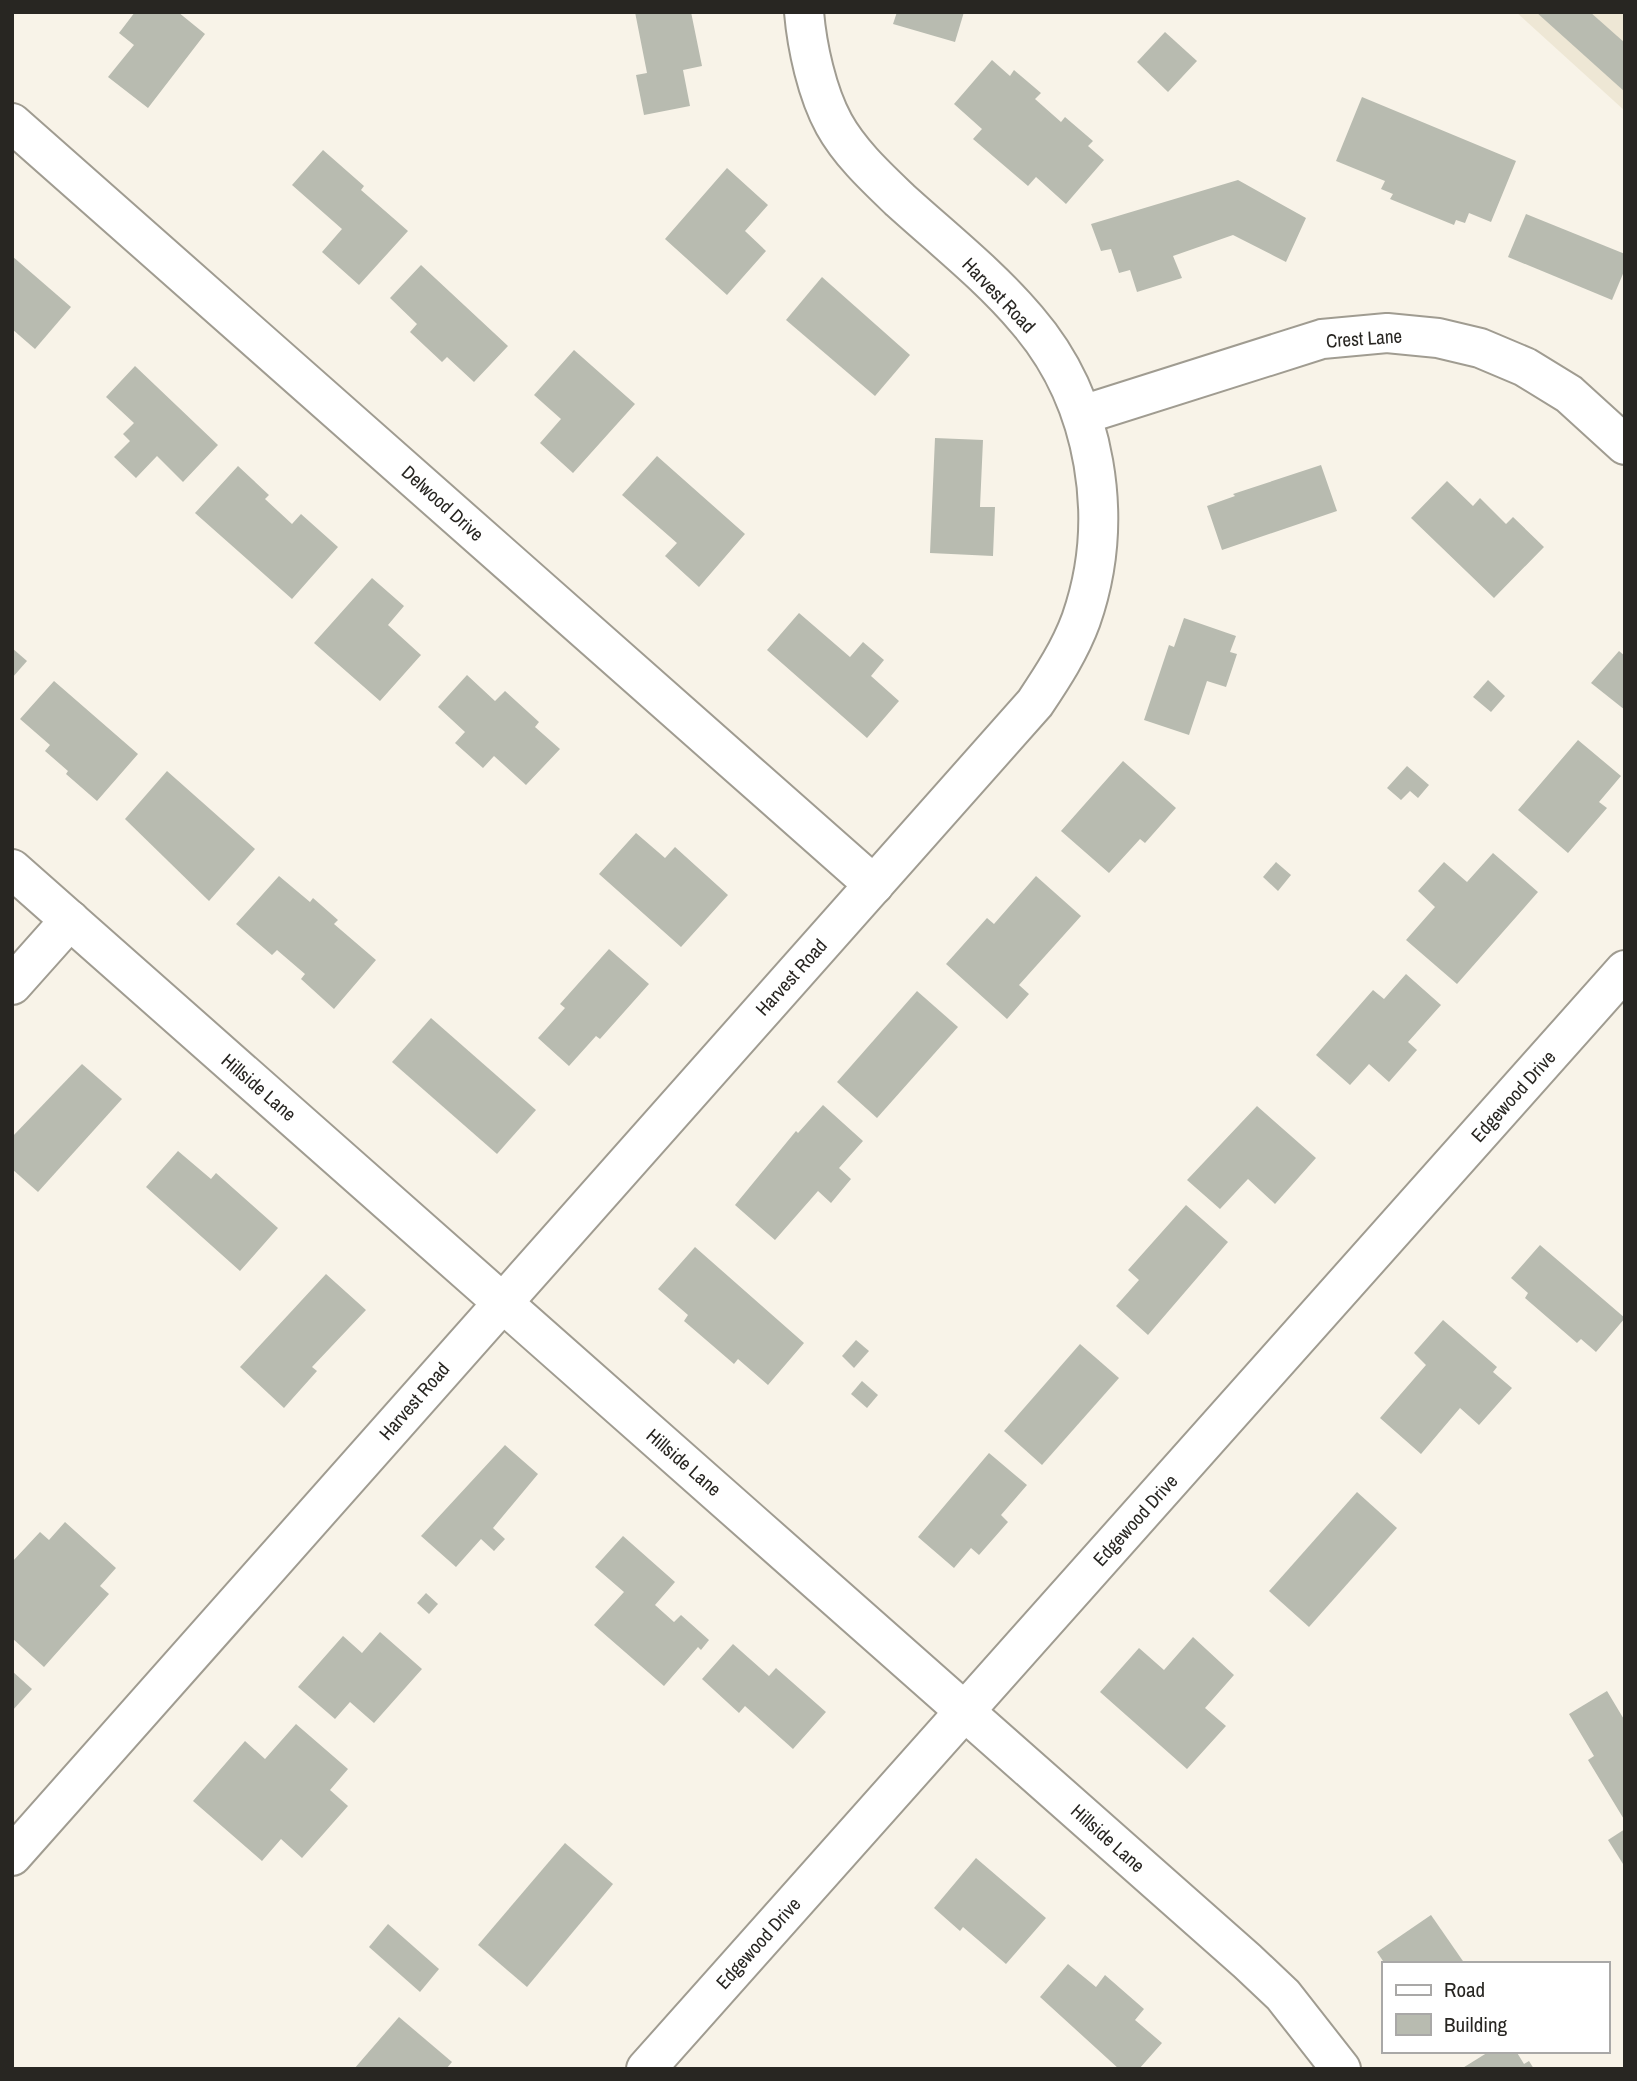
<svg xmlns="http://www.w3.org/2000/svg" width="1637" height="2081" viewBox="0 0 1637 2081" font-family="'Archivo Narrow',sans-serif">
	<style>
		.built { fill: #eee7d5 }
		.building { fill: #b8bbb0 }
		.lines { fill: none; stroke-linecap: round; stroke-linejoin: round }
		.minor-casing { stroke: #a09c91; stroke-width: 42 }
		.minor { stroke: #fff; stroke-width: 38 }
		.labels { text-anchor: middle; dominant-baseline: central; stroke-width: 7; stroke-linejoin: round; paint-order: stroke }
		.street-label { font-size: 19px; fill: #282622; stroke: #fff }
	</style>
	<rect width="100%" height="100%" fill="#f8f3e8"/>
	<path class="built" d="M1516,12H1625V111Z"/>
	<g class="building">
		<path d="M135,12H178L205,34L148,108L108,77L134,45L119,33Z"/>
		<path d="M635,12H691L702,66L683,70L690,106L644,115L636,75L647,73Z"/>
		<path d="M897,12H964L955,42L893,24Z"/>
		<path d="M1536,12H1590L1625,43V92Z"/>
		<path d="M1165,32L1197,61L1168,92L1137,62Z"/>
		<path d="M992,60L1010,76L1014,70L1041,93L1035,99L1061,122L1065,117L1093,141L1088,146L1104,160L1066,204L1036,177L1028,186L973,139L982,129L954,104Z"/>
		<path d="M1362,97L1516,161L1491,222L1469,213L1465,223L1456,220L1454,225L1390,199L1393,194L1381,189L1385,181L1336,161Z"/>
		<path d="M323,150L364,186L361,190L408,231L359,285L322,252L342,229L292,185Z"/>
		<path d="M727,168L768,205L745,231L766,251L727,295L665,239Z"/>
		<path d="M1238,180L1306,218L1286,262L1233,235L1173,256L1182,278L1137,292L1130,270L1119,273L1111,249L1101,251L1091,224Z"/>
		<path d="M1526,214L1625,254V269L1612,300L1508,257Z"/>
		<path d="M12,256L71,307L35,349L12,329Z"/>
		<path d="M421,265L508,346L474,382L447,357L442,362L410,332L417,324L390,298Z"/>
		<path d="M822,277L910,355L875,396L786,320Z"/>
		<path d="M574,350L635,404L573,473L540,443L561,419L534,395Z"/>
		<path d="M135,366L218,445L183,482L157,456L136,478L114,457L130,441L123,434L134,423L106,397Z"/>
		<path d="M935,438L983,440L980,507H995L993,556L930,553Z"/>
		<path d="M657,456L745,534L699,587L665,556L677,543L622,495Z"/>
		<path d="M1321,465L1337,511L1222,550L1207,506L1235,496L1233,494Z"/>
		<path d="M238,466L269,495L265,499L292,524L301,514L338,547L292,599L195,513Z"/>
		<path d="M1447,481L1473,506L1480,498L1506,524L1513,517L1544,547L1494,598L1411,518Z"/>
		<path d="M372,578L404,606L388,625L421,655L380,701L314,643Z"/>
		<path d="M799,613L850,657L863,642L884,660L871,676L899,701L867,738L767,650Z"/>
		<path d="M1184,618L1236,636L1230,652L1237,654L1226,687L1207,681L1189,735L1144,720L1169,645L1174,647Z"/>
		<path d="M12,648L27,661L12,678Z"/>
		<path d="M1619,651L1625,656V710L1591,683Z"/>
		<path d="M467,675L495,701L505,691L539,722L535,727L560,749L526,785L494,756L483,768L455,743L465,732L438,707Z"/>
		<path d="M1488,680L1505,696L1491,712L1473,697Z"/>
		<path d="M54,681L138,754L97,801L66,774L68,771L45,751L50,745L20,719Z"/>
		<path d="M1578,740L1621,776L1599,802L1607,808L1568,853L1518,810Z"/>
		<path d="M1123,761L1176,808L1145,843L1140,839L1109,873L1061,831Z"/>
		<path d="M1407,766L1429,785L1418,798L1410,791L1401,800L1387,788Z"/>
		<path d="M167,771L255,849L209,901L125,819Z"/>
		<path d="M636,833L665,858L675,847L728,895L681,947L599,874Z"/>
		<path d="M1493,853L1538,892L1457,984L1406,940L1435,907L1418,891L1444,862L1467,882Z"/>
		<path d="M1276,862L1291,875L1278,891L1263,877Z"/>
		<path d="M279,876L310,902L313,898L338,920L334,924L376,960L334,1009L301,979L305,974L277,950L272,955L236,924Z"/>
		<path d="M1036,876L1081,916L1019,985L1029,994L1007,1019L946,964L987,918L994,924Z"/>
		<path d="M609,949L649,984L600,1039L596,1036L569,1066L538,1038L565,1008L560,1004Z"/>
		<path d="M1406,974L1441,1005L1408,1042L1417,1050L1389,1082L1369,1064L1350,1085L1316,1055L1373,990L1384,999Z"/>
		<path d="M917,991L958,1027L877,1118L837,1082Z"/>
		<path d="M431,1018L536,1110L497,1154L392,1062Z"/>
		<path d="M82,1064L122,1099L38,1192L12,1169V1137Z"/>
		<path d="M823,1105L863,1141L839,1168L851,1179L831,1203L818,1191L775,1240L735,1205L796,1131L798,1133Z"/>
		<path d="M1257,1106L1316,1158L1275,1204L1248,1179L1220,1209L1187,1180Z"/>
		<path d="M178,1151L211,1179L216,1173L278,1228L240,1271L146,1187Z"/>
		<path d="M1186,1205L1228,1242L1148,1335L1116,1306L1139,1280L1128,1270Z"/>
		<path d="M1540,1245L1625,1318L1596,1352L1581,1339L1577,1343L1525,1298L1528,1293L1511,1278Z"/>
		<path d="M695,1247L804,1343L768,1385L738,1359L734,1364L684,1321L688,1315L658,1289Z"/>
		<path d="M326,1274L366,1310L312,1367L317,1371L284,1408L240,1367Z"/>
		<path d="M1443,1320L1497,1367L1493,1372L1512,1388L1479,1425L1460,1408L1421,1454L1380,1418L1426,1365L1414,1353Z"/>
		<path d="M856,1340L869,1351L854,1368L842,1356Z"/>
		<path d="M1080,1344L1119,1378L1042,1465L1004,1431Z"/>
		<path d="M862,1381L878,1395L867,1408L851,1394Z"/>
		<path d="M505,1445L538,1474L493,1528L505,1539L494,1551L481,1539L456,1567L421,1536Z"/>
		<path d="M989,1453L1027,1485L1001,1515L1008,1522L979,1555L971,1548L954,1568L918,1537Z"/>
		<path d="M1357,1492L1397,1528L1309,1627L1269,1591Z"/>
		<path d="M65,1522L116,1568L100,1586L109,1594L44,1667L12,1638V1562L40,1532L49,1540Z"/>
		<path d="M623,1536L675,1582L655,1605L674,1622L681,1615L709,1640L701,1650L698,1647L664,1686L594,1625L624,1592L595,1567Z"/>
		<path d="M426,1593L438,1604L429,1614L417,1603Z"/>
		<path d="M380,1632L422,1669L374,1723L350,1702L335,1719L298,1687L343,1636L362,1653Z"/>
		<path d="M1193,1637L1234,1675L1205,1708L1226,1726L1187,1769L1100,1692L1139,1648L1164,1670Z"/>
		<path d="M733,1644L769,1676L776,1668L826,1712L793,1749L745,1706L739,1713L702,1679Z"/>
		<path d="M12,1671L32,1689L12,1711Z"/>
		<path d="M1607,1691L1625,1721V1821L1588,1760L1594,1756L1569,1714Z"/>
		<path d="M296,1724L348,1769L330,1790L348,1806L302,1858L281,1839L262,1861L193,1801L245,1741L265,1759Z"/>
		<path d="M1625,1829V1862L1623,1864L1608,1840Z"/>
		<path d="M565,1843L613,1884L527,1987L478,1945Z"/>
		<path d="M976,1858L1046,1918L1006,1964L963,1927L960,1931L934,1908Z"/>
		<path d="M1431,1915L1465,1964H1385L1377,1952Z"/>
		<path d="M388,1924L439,1969L420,1992L369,1947Z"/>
		<path d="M1068,1964L1096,1987L1105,1975L1144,2009L1135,2020L1162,2043L1139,2069H1119L1040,1997Z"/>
		<path d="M399,2017L452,2062L446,2069H354Z"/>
		<path d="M1490,2051H1516L1524,2064L1529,2061L1534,2069H1461Z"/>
	</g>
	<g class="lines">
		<g class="minor-casing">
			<g id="minor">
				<path d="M12,123L874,885"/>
				<path d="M1082,415L1322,339L1387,333L1438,338L1480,348L1525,367L1569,394L1625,445"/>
				<path d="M12,869L1247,1961L1283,1995L1341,2069"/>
				<path d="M12,985L70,920"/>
				<path d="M12,1856L1035,703C1053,676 1070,650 1081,620C1116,520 1097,401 1027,320C990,276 943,239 900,200C876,177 850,153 834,124C817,93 807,47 804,12"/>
				<path d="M646,2069L1625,970"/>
			</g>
		</g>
		<use href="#minor" class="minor"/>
	</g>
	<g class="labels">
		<g class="street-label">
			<text transform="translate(999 295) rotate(46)">Harvest Road</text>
			<text transform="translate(1364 338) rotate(-4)">Crest Lane</text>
			<text transform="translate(443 503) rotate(42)">Delwood Drive</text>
			<text transform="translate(791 977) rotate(-48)">Harvest Road</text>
			<text transform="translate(259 1087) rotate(41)">Hillside Lane</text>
			<text transform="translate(1513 1096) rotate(-48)">Edgewood Drive</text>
			<text transform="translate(414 1401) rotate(-49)">Harvest Road</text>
			<text transform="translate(684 1462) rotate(41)">Hillside Lane</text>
			<text transform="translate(1135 1520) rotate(-48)">Edgewood Drive</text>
			<text transform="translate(1108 1838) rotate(42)">Hillside Lane</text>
			<text transform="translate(758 1943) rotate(-48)">Edgewood Drive</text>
		</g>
	</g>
	<rect width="1637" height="2081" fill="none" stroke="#282622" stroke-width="28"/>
	<rect x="1382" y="1962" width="228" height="91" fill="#ffffff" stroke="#a9a8a7" stroke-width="2"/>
	<rect x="1396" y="1985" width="35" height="10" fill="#ffffff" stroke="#a9a8a7" stroke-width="2"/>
	<text x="1444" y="1997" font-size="21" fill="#282622">Road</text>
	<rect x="1396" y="2014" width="35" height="21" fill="#b8bbb0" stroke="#a9a8a7" stroke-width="2"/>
	<text x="1444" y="2032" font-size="21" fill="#282622">Building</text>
</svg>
